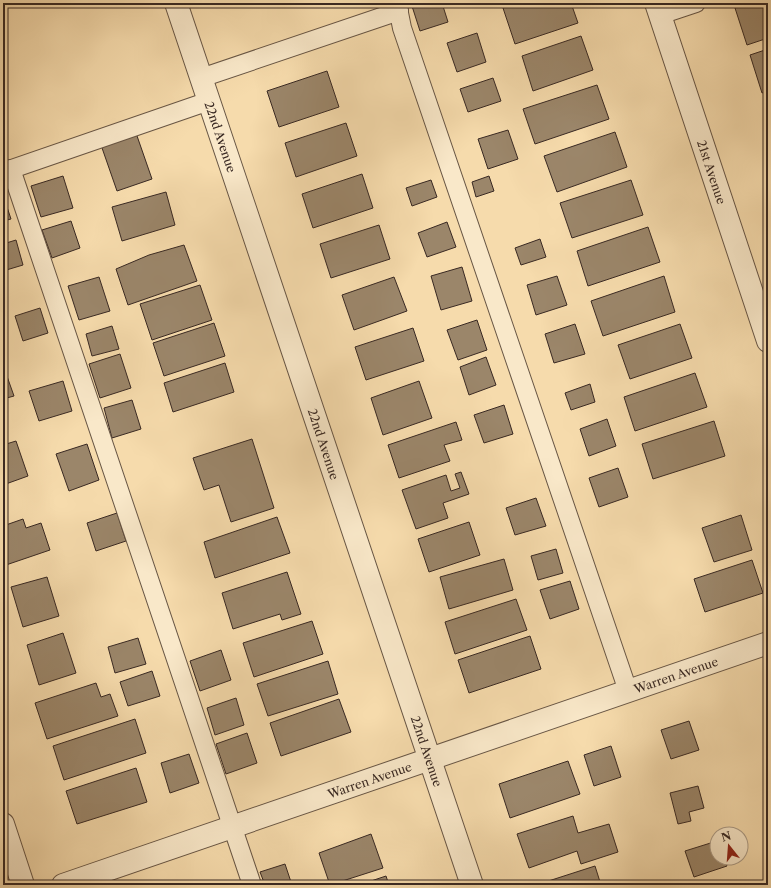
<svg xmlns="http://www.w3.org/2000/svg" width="771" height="888" viewBox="0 0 771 888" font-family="'Libre Caslon Text',serif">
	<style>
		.building { fill: #9b866a; stroke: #392923 }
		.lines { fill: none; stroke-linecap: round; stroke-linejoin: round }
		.lane-casing { stroke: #685645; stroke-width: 20 }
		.street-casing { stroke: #685645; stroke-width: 24 }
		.lane { stroke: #f9e8c9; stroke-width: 18 }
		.street { stroke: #f9e8c9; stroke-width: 22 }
		.labels { text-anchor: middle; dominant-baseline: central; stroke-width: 3; stroke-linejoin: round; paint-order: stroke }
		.street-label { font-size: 12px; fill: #392923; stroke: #f9e8c9 }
	</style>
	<rect width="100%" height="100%" fill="#f6dbac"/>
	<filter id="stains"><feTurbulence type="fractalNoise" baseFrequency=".005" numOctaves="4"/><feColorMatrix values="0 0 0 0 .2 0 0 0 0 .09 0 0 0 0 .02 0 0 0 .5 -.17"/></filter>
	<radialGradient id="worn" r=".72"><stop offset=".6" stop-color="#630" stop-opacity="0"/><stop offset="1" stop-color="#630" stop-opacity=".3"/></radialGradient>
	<g class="building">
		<path d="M411,3H442L448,22L420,31Z"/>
		<path d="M519,3H571L578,23L515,44L503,8Z"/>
		<path d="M751,3H768V38L747,45L735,8Z"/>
		<path d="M477,33L486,62L457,72L447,43Z"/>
		<path d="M581,36L593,70L533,91L522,56Z"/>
		<path d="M768,49V91L762,93L750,55Z"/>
		<path d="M327,71L339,107L279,127L267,91Z"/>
		<path d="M493,78L501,101L468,112L460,89Z"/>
		<path d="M597,85L609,119L535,144L523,109Z"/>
		<path d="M346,123L357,156L296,177L285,143Z"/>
		<path d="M508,130L518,159L488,169L478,139Z"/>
		<path d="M615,132L627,167L557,192L544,156Z"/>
		<path d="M136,133L152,179L117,191L101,145Z"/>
		<path d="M362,174L373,208L313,228L302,194Z"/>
		<path d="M63,176L73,208L41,217L31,186Z"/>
		<path d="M489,176L494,191L476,197L472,182Z"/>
		<path d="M431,180L437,197L412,206L406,188Z"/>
		<path d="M631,180L643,215L572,238L560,203Z"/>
		<path d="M166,192L175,225L122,241L112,207Z"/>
		<path d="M3,195L11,219L3,221Z"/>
		<path d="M71,221L80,248L52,258L42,230Z"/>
		<path d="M447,222L456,247L427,257L418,233Z"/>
		<path d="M379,225L390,259L331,278L320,244Z"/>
		<path d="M648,227L660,262L588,286L577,251Z"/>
		<path d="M540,239L546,257L521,265L515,248Z"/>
		<path d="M16,240L23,265L3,271V244Z"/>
		<path d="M184,245L197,281L128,305L116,269L149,255Z"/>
		<path d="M462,267L472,301L441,310L431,276Z"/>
		<path d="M557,276L567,305L536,315L527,285Z"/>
		<path d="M664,276L675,312L603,336L591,301Z"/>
		<path d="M99,277L110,311L79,320L68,286Z"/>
		<path d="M394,277L407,311L354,330L342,295Z"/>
		<path d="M200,285L212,320L152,340L140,304Z"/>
		<path d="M40,308L48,333L23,341L15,316Z"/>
		<path d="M477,320L487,350L458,360L447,330Z"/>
		<path d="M214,323L225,356L164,376L153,343Z"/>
		<path d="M575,324L585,354L554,363L545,334Z"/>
		<path d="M680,324L692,358L630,379L618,345Z"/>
		<path d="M112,326L119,349L92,356L86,334Z"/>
		<path d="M413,328L424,361L366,380L355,347Z"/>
		<path d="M120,354L131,388L100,398L89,364Z"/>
		<path d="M486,357L496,385L469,395L460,367Z"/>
		<path d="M225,363L234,392L173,412L164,383Z"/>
		<path d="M3,365L14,396L3,399Z"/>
		<path d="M695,373L707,407L635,431L624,397Z"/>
		<path d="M63,381L72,411L39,421L29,391Z"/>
		<path d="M419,381L432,418L383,435L371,398Z"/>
		<path d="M590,384L595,402L571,410L565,393Z"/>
		<path d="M132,400L141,429L112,438L104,408Z"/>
		<path d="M504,405L513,434L484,443L474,415Z"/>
		<path d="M607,419L616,446L589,456L580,429Z"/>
		<path d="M714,421L725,456L653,479L642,444Z"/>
		<path d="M456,422L462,440L444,445L450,461L399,478L388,445Z"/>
		<path d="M252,439L274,508L231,522L219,485L204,490L193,458Z"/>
		<path d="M16,441L28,476L3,485V445Z"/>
		<path d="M87,444L99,480L69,491L56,454Z"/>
		<path d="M618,468L628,497L599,507L589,478Z"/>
		<path d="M461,472L469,494L443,503L448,518L416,529L402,490L446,475L451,491L460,488L455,474Z"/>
		<path d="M536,498L546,526L515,535L506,508Z"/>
		<path d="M117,513L126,541L96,551L87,523Z"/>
		<path d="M741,515L752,550L714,562L702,528Z"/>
		<path d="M277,517L290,553L215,578L204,542Z"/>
		<path d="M23,519L26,528L41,523L50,550L3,566V526Z"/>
		<path d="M469,522L480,555L429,572L418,539Z"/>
		<path d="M556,549L563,573L538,580L531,556Z"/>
		<path d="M504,559L513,590L449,609L440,577Z"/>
		<path d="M752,560L763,593L705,612L694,579Z"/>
		<path d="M287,572L301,614L282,620L280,614L233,629L222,593Z"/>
		<path d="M47,577L59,616L23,627L11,587Z"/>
		<path d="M570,581L579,609L550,619L540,590Z"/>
		<path d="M516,599L527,630L455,654L445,622Z"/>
		<path d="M312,621L323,654L254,677L243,643Z"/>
		<path d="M63,633L76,673L39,685L27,645Z"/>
		<path d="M530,636L541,669L469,693L458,660Z"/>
		<path d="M138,638L146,664L115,673L108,647Z"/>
		<path d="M221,650L231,680L200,691L190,661Z"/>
		<path d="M328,661L338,694L268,716L257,684Z"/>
		<path d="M152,671L160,696L128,706L120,682Z"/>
		<path d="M96,683L101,697L110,694L118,716L47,739L35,703Z"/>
		<path d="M236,698L244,725L215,735L207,708Z"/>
		<path d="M339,699L351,732L281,756L270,723Z"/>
		<path d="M135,719L146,753L64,780L53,746Z"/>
		<path d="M689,721L699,750L671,759L661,730Z"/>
		<path d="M247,733L257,763L226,774L216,744Z"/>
		<path d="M611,746L621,777L594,786L584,755Z"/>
		<path d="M189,754L199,783L170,793L161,763Z"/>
		<path d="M568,761L580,794L510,818L499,784Z"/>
		<path d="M136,768L147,802L77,824L66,791Z"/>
		<path d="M698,786L704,808L689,812L691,821L678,824L670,793Z"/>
		<path d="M573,816L578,833L609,824L618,852L581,864L577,851L529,868L517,834Z"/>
		<path d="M371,834L383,868L330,885L319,853Z"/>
		<path d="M717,841V858H724L727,866L694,877L685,851Z"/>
		<path d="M285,864L292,885H265L260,872Z"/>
		<path d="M595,866L601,885H536Z"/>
		<path d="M386,876L389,885H359Z"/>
	</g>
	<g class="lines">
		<g class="lane-casing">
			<g id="lane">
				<path d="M397,3L402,28L628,691"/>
				<path d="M660,15L696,3"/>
				<path d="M201,78L399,11"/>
				<path d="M11,169L252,885"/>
				<path d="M3,172L209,101"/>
			</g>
		</g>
		<g class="street-casing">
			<g id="street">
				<path id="s1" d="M176,3L472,885"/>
				<path id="s2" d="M656,3L768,341"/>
				<path d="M3,824L23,885"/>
				<path id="s3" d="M63,885L768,643"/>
			</g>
		</g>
		<use href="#lane" class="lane"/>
		<use href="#street" class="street"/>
	</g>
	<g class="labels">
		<g class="street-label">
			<text stroke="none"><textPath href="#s1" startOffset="141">22nd Avenue</textPath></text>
			<text stroke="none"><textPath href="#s2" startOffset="178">21st Avenue</textPath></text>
			<text stroke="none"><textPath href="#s1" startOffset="465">22nd Avenue</textPath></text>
			<text stroke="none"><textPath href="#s3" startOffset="648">Warren Avenue</textPath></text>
			<text stroke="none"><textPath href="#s1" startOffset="789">22nd Avenue</textPath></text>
			<text stroke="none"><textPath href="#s3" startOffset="324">Warren Avenue</textPath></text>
		</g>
	</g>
	<rect width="771" height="888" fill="none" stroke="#f6dbac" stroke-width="16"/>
	<rect x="4" y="4" width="763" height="880" fill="none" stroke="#392923" stroke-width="2"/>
	<rect x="8" y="8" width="755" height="872" fill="none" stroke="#392923"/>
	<g transform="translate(729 846) rotate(343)"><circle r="19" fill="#f9e8c9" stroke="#ac9c87"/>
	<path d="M0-3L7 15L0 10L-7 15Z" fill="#8f2418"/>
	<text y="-6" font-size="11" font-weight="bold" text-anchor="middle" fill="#392923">N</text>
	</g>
	<rect width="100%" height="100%" filter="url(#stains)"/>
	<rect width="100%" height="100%" fill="url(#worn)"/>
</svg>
